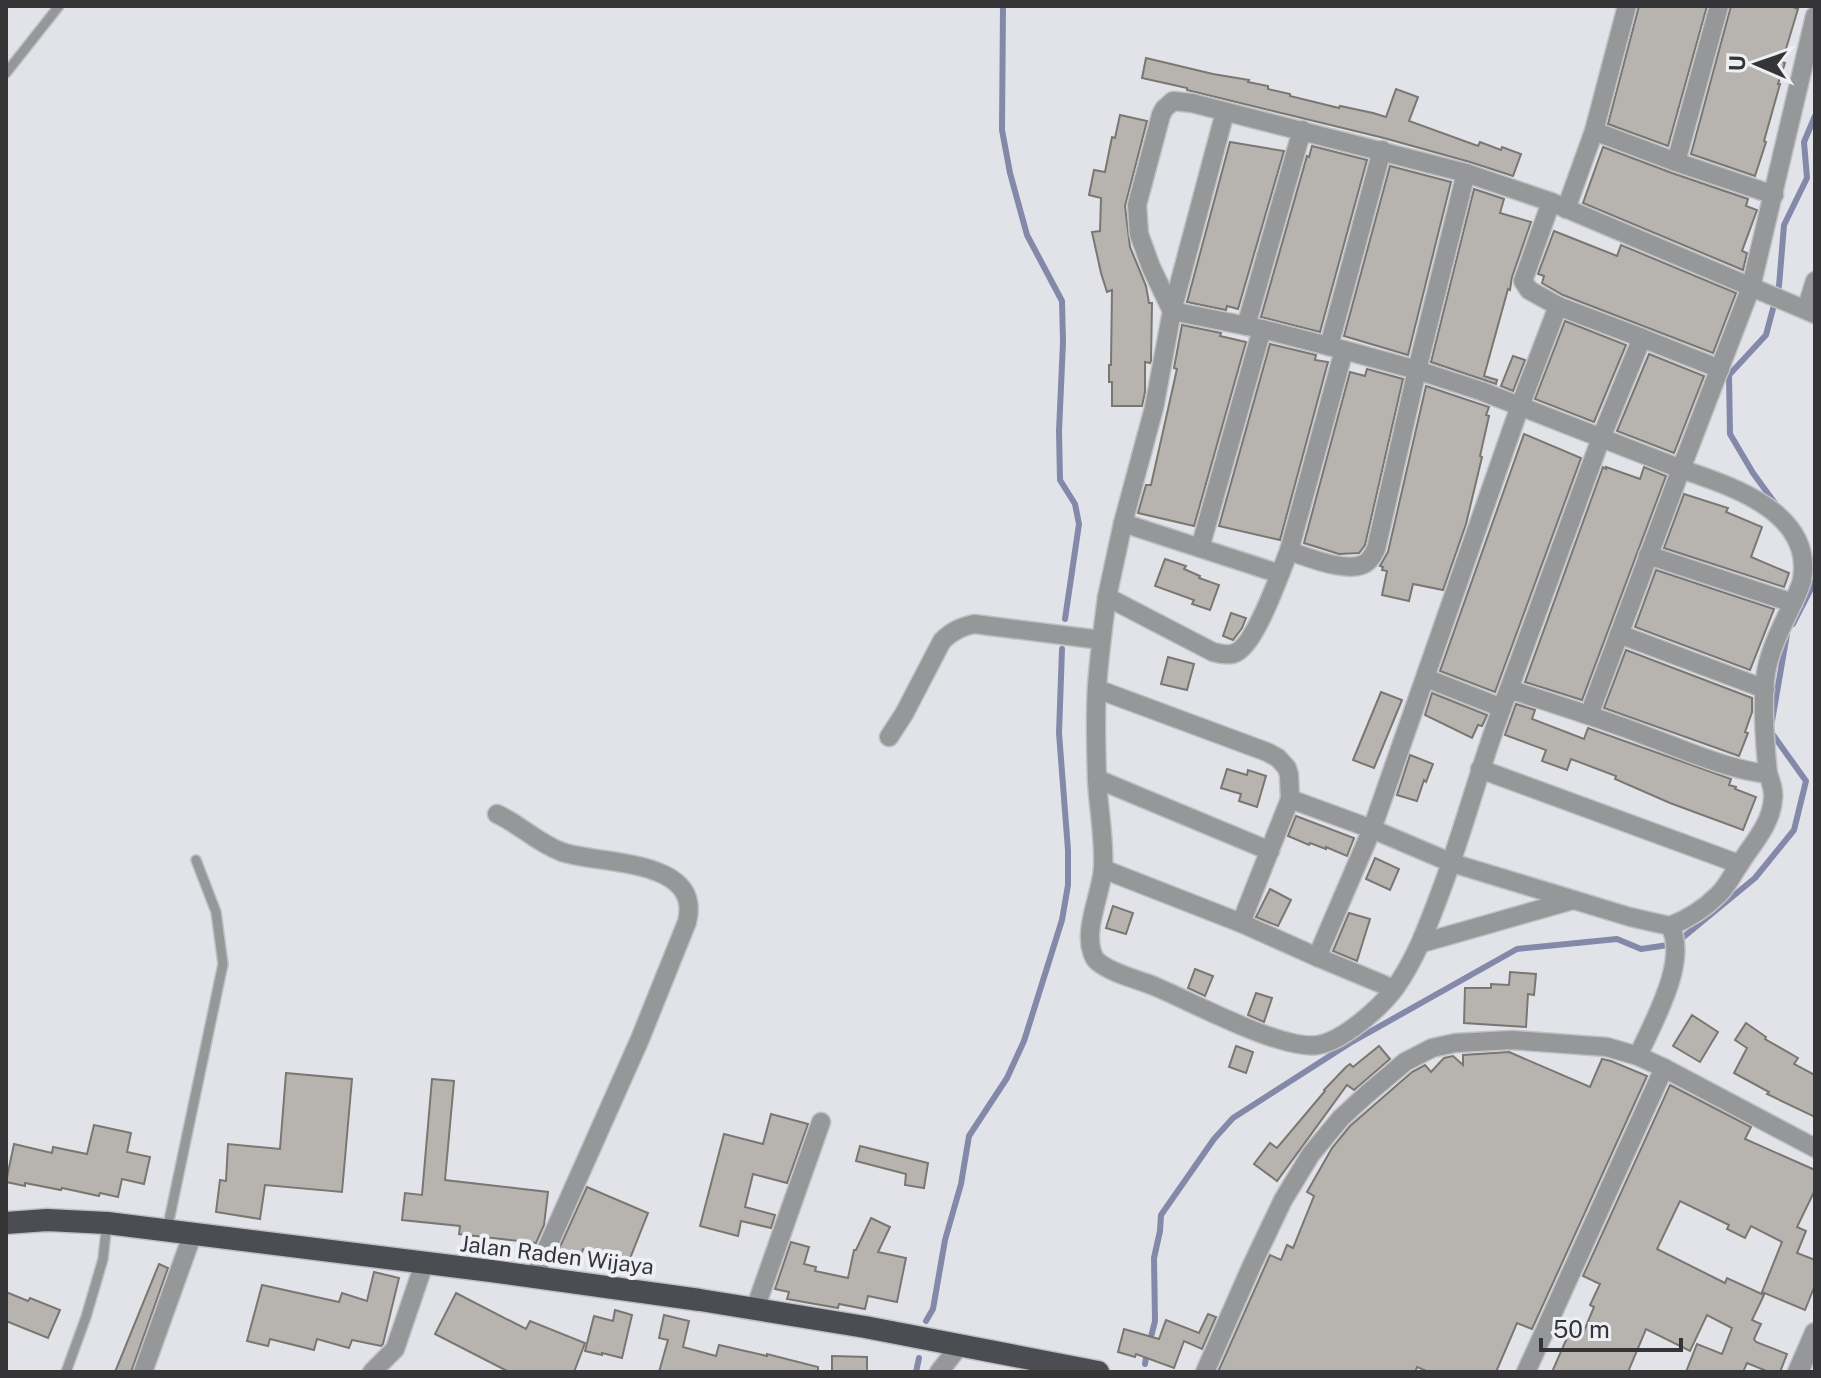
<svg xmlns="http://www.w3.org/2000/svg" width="1821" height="1378" viewBox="0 0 1821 1378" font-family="'Public Sans',sans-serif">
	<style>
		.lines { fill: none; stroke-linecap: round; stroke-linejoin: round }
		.stream { stroke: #8489aa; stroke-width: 6 }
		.building { fill: #b7b4af; stroke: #7a7772; stroke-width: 2 }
		.service-casing { stroke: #bfc0c5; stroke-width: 12 }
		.minor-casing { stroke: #bfc0c5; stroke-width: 21 }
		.tertiary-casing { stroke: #bfc0c5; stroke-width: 23 }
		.trunk-casing { stroke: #bfc0c5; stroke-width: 25 }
		.service { stroke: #969799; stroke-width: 9 }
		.minor { stroke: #969799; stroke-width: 18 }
		.tertiary { stroke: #969799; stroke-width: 20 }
		.trunk { stroke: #4c4d52; stroke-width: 22 }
		.labels { text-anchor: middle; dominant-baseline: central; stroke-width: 8; stroke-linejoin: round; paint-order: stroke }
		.street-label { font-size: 22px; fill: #353537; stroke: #eff0f6 }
	</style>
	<rect width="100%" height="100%" fill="#e2e3e9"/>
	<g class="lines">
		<g class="stream">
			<path d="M1003,6L1002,130L1010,173L1027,235L1062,301L1063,342L1059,431L1060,480L1075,504L1079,524L1065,619"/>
			<path d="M1777,506L1753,473L1730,434L1729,375L1766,335L1779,286L1784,225L1807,178L1804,142L1815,116"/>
			<path d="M1793,624L1815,581"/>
			<path d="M1772,721L1787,634"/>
			<path d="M926,1321L933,1309L945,1240L961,1184L969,1136L1007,1078L1024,1041L1062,920L1068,885V850L1059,733L1062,649"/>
			<path d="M1150,1341L1155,1321L1154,1258L1160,1231L1161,1215L1214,1139L1233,1118L1350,1043L1517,949L1617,939L1641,949L1675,944L1755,878L1794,830L1806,781L1771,732"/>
			<path d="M1145,1364L1147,1352"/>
			<path d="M916,1372L919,1358"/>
		</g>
	</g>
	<g class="building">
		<path d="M1639,6H1707L1668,146L1608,124Z"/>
		<path d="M1731,6H1796L1795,8L1798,9L1782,62L1785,63L1778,84H1780L1764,141L1766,142L1755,176L1691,154Z"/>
		<path d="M1146,58L1213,74L1249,80L1248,82L1268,86V89L1290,94V96L1339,108L1340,106L1373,113L1386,117L1396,89L1418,97L1409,121L1478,146L1480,142L1501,150L1502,147L1521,154L1513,176L1470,162L1384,138L1187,90V88L1142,78Z"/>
		<path d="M1120,115L1147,121L1125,206L1130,247L1146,286L1149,303H1152L1151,361L1150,363L1145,362V392L1142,406H1112V382H1109V365H1111L1112,290L1107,292L1101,273L1092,232L1100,231L1101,198L1089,195L1094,170L1105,172L1112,137L1115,138Z"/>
		<path d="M1230,142L1284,151L1238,309L1227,306L1226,310L1187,302Z"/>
		<path d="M1312,146L1367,160L1320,332L1261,317L1307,156L1309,157Z"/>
		<path d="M1603,147L1672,173L1748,199L1746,206L1757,210L1742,251L1747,253L1743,270L1583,203Z"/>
		<path d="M1390,166L1451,182L1408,355L1344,336Z"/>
		<path d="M1474,189L1504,199L1500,213L1531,222L1512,277L1511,283L1510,290L1508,289L1484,376L1497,380L1496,384L1431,362Z"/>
		<path d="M1554,231L1617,256L1621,245L1736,293L1713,353L1563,295L1542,283L1544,276L1538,274Z"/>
		<path d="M1565,321L1626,345L1594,422L1535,399Z"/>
		<path d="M1182,325L1221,333L1220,336L1246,342L1194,526L1138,513L1146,485H1151L1177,369L1174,368Z"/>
		<path d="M1270,344L1316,355L1315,360L1328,362L1280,540L1219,526Z"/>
		<path d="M1649,354L1704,376L1674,453L1617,431Z"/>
		<path d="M1513,356L1525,360L1513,391L1501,386Z"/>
		<path d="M1367,369L1403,379L1365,545L1359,553L1339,554L1304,543L1350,372L1365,376Z"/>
		<path d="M1426,386L1489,407L1486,415L1489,416L1480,456L1482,457L1466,524L1443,590L1413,584L1409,601L1382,595L1387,571L1382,570L1383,567L1380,566L1388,552Z"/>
		<path d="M1524,434L1581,458L1495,692L1440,671Z"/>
		<path d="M1603,467L1606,469V467L1640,479L1644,467L1666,476L1582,700L1525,682Z"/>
		<path d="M1684,494L1728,508L1726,512L1762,527L1751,557L1789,573L1784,587L1664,548Z"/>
		<path d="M1165,559L1186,566L1184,569L1200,576L1199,578L1219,585L1210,610L1192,604L1194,600L1155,586Z"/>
		<path d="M1656,570L1774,609L1750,670L1635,627Z"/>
		<path d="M1231,613L1246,618L1242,628L1233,640L1223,636Z"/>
		<path d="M1626,650L1752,698V712L1745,732L1748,733L1739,756L1604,708Z"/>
		<path d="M1168,657L1194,664L1187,690L1161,684Z"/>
		<path d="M1381,692L1402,700L1374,768L1353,760Z"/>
		<path d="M1432,693L1487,715L1482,726L1478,725L1472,738L1425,715Z"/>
		<path d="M1516,704L1535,710L1532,719L1584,739L1588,728L1731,779L1729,785L1736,787L1735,789L1756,797L1743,830L1670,803L1615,779L1616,776L1571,759L1567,770L1542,761L1546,750L1505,735Z"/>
		<path d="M1410,755L1433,764L1426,782L1424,780L1417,801L1397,795Z"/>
		<path d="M1227,769L1247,775L1248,770L1266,776L1257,807L1239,801L1241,794L1221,788Z"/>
		<path d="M1296,816L1354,838L1347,856L1326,847V849L1310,843L1309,845L1288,836Z"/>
		<path d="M1375,858L1399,869L1390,890L1366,879Z"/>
		<path d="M1270,889L1291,900L1278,926L1256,917Z"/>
		<path d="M1113,906L1133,913L1126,934L1106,928Z"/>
		<path d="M1349,913L1370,919L1357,961L1333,951Z"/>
		<path d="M1195,969L1213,976L1205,996L1188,988Z"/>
		<path d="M1510,972L1536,974L1534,995L1528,994L1526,1027L1464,1023L1465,988H1491V984L1509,985Z"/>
		<path d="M1256,993L1272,998L1264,1022L1248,1015Z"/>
		<path d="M1692,1015L1718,1032L1700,1062L1673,1046Z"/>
		<path d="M1746,1023L1766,1037L1765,1039L1798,1058L1794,1064L1815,1075V1117L1767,1094L1769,1092L1734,1073L1747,1048L1735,1040Z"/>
		<path d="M1236,1046L1253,1052L1246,1073L1229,1067Z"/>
		<path d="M1379,1046L1390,1059L1354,1090L1347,1085L1277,1181L1254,1164L1270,1143L1277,1148L1325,1091L1324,1090L1346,1067L1350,1064L1353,1067Z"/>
		<path d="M1509,1052L1590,1087L1602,1059L1611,1061L1647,1076L1532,1329L1517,1323L1496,1372H1429L1417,1367L1415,1372H1218L1270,1255L1281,1260L1287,1245L1293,1248L1314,1196L1307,1192L1332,1148L1350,1126L1412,1072L1425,1065L1431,1072L1444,1058L1453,1056L1463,1065V1055Z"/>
		<path d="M286,1073L352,1079L342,1192L265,1185L260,1219L216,1212L220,1180L226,1181L228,1144L280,1149Z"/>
		<path d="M432,1079L454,1081L445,1180L548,1192L544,1225L536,1243L459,1234L460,1226L402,1220L405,1193L422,1195Z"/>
		<path d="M1670,1085L1751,1127L1745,1139L1815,1170V1190L1797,1227L1806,1231L1797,1253L1815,1260V1285L1805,1310L1762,1292L1782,1242L1751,1226L1745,1238L1727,1229L1729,1225L1680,1201L1657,1249L1725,1283L1727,1278L1764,1295L1752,1320L1761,1324L1754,1339L1756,1342L1787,1354L1780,1372H1769L1747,1363L1743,1372H1686L1697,1344L1722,1354L1732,1328L1707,1315L1690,1351L1646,1329L1628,1372H1552L1570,1331L1582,1336L1594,1307L1590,1305L1600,1284L1583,1276Z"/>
		<path d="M771,1114L808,1124L787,1183L753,1174L745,1207L775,1215L771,1228L741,1221L738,1236L700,1226L724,1134L763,1144Z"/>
		<path d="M94,1125L131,1133L127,1152L150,1157L144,1184L122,1179L118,1197L100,1193L99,1196L62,1188L61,1190L25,1183V1186L6,1182L14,1144L52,1153L53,1147L87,1154Z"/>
		<path d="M860,1146L928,1163L924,1188L905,1185L906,1174L856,1161Z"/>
		<path d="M587,1187L648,1213L625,1271L609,1264L611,1261L583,1249L580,1258L559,1249Z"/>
		<path d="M871,1218L890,1227L878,1252L906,1258L897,1302L868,1296L865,1309L839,1304L838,1308L787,1299L789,1292L775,1289L791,1242L809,1247L804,1264L816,1267L815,1271L848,1278L854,1250H856Z"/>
		<path d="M159,1264L168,1268L131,1372H115Z"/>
		<path d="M374,1272L399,1278L383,1344L381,1346L352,1340L349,1348L317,1339L314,1350L270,1339L268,1346L247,1341L262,1285L339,1302L342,1293L367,1301Z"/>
		<path d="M6,1292L28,1301L30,1298L60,1310L48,1338L6,1321Z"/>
		<path d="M456,1293L526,1329L530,1321L585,1343L574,1372H509L435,1334Z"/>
		<path d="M615,1310L632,1315L622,1358L602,1353V1355L585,1351L594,1316L613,1321Z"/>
		<path d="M1208,1314L1216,1317L1202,1349L1184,1341L1174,1368L1136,1354L1135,1357L1118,1352L1124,1329L1159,1339L1166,1320L1199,1333Z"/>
		<path d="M664,1315L689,1321L683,1347L716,1356L719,1345L767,1356V1354L818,1367V1372H659L668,1340L659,1338Z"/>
		<path d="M832,1356L867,1357V1372H832Z"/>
	</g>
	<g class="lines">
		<g class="service-casing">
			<g id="service">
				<path d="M6,73L59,6"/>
				<path d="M167,1230L223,964L216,912L196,860"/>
				<path d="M66,1372L86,1317L103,1259L107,1223"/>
			</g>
		</g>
		<g class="minor-casing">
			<g id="minor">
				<path d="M1225,112L1172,311L1262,329L1344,350L1289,551C1280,573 1257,641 1237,652C1230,656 1221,654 1213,652L1107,597L1123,523L1154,408L1172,311L1151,267L1139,234L1137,205L1161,115L1164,109L1173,101L1192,103L1466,173L1551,202L1815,314"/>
				<path d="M1594,131L1676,162L1774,195"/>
				<path d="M1676,162L1719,6"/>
				<path d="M1566,209L1594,131L1627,6"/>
				<path d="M1558,306L1642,338L1601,438L1509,689C1554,704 1600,718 1644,735C1685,750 1725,769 1768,774C1771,782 1774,790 1773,798C1772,824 1752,844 1739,865C1732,875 1727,887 1718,895C1704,909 1688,919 1670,926"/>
				<path d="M1806,310L1815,281"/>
				<path d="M1246,326L1302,130"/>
				<path d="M1642,338L1720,369"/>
				<path d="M1329,346L1382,150"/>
				<path d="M1344,350L1417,370L1481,391L1681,469L1751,287L1815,16"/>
				<path d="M1123,523L1280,574"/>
				<path d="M1200,548L1262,329"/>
				<path d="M1289,551C1308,557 1345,573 1364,564C1370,561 1373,555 1376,549L1417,370L1466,173"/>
				<path d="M1648,555L1793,603C1783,624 1772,645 1767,667C1761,695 1765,745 1768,774"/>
				<path d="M1107,597C1103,627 1099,657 1097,687C1095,717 1096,748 1097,778C1098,808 1105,839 1103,869C1101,894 1084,928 1092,952C1094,957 1094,959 1098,962C1113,974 1137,979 1154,986C1190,1001 1282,1051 1318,1045C1343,1041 1380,1008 1395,988C1415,960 1427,928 1439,896C1465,828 1482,757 1509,689"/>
				<path d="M1619,634L1765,689"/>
				<path d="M1426,678L1502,708"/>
				<path d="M1097,689L1267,752L1278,758L1287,768L1289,775L1290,799L1241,923"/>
				<path d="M1589,715L1681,469C1731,486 1814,512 1802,580C1800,588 1796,596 1793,603"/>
				<path d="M889,737L904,714L942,641C952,631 961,627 974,624L1101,640"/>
				<path d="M1480,769L1739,864"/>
				<path d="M1097,779L1270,851"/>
				<path d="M1290,799L1372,829L1452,863L1630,917L1670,926C1689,961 1653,1022 1638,1056"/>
				<path d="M497,814C521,825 537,843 562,852C598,865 703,857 687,922L640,1039L534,1277"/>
				<path d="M1103,869L1241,923L1317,957"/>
				<path d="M1422,943L1573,900"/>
				<path d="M1394,989L1317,957L1372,829L1520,406L1558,306L1529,290L1523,281L1551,202"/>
				<path d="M755,1309L821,1122"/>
				<path d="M143,1372L193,1233"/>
				<path d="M372,1372L395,1349L424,1264"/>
				<path d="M939,1372L960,1345"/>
				<path d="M1205,1372L1252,1265L1283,1200L1311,1154L1341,1118L1367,1094L1405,1062L1432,1048L1455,1043L1512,1040L1607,1047L1638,1056L1664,1068"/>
				<path d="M1526,1372L1664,1068L1815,1148"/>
			</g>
		</g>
		<g class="tertiary-casing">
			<path id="tertiary" d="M1798,1372L1815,1333"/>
		</g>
		<g class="trunk-casing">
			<path id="trunk" d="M6,1223L47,1220L107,1223L491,1271L700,1300L865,1327L1098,1372"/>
		</g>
		<use href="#service" class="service"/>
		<use href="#minor" class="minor"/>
		<use href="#tertiary" class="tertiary"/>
		<use href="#trunk" class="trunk"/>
	</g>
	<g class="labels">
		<g class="street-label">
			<text transform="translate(557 1255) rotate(7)">Jalan Raden Wijaya</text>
		</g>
	</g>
	<rect width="1821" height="1378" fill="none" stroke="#353537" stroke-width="16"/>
	<g transform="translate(1757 64) rotate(272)" stroke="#eff0f6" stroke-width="6" paint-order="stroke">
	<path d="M0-6L14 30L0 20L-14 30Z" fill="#353537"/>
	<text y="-12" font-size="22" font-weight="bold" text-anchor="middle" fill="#353537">U</text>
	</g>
	<path d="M1541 1338v12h140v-12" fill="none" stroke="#353537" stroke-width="4"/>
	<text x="1553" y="1338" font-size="24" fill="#353537" stroke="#eff0f6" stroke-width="6" paint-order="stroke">50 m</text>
</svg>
